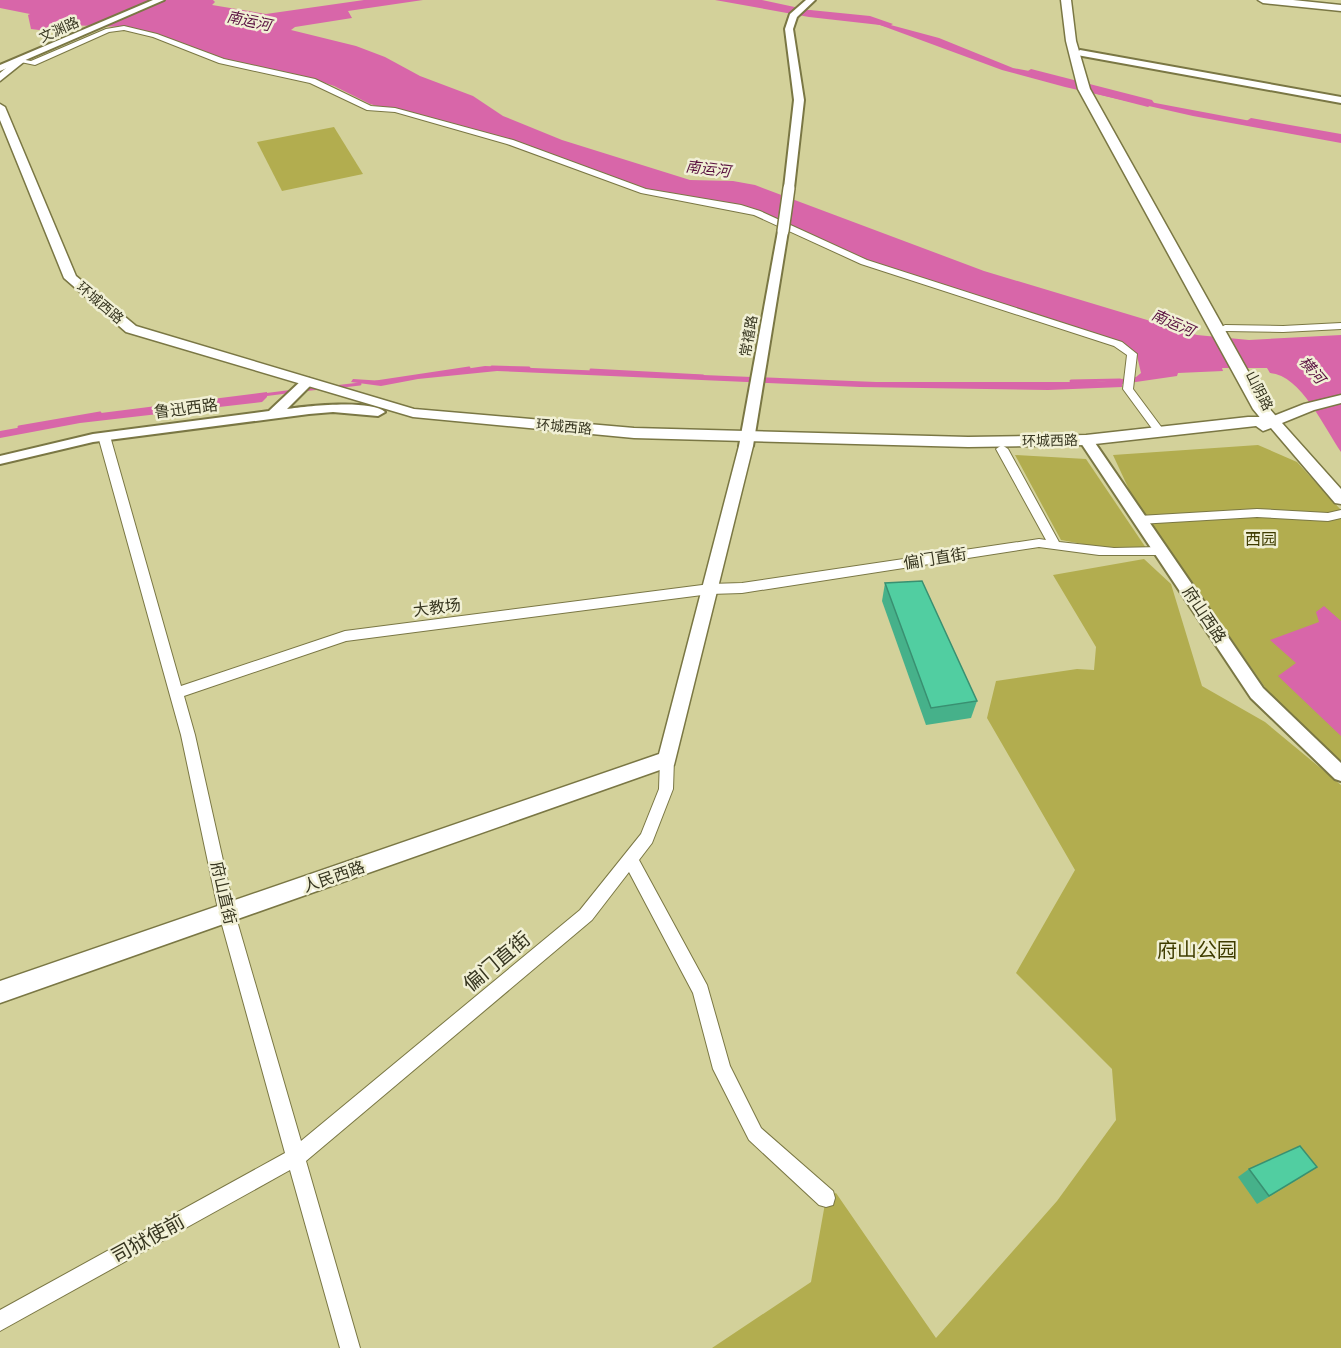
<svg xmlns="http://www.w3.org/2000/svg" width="1341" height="1348" viewBox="0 0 1341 1348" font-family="Signika,'Noto Sans SC',sans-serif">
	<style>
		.green { fill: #b2ad4f }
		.water { fill: #d866a9 }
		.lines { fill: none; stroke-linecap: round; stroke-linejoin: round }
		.stream { stroke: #d866a9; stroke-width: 3 }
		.river { fill: #d866a9; fill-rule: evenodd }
		.minor-casing { stroke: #7a7744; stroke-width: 2 }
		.tertiary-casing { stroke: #7a7744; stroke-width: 4 }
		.secondary-casing { stroke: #7a7744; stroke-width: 3 }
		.primary-casing { stroke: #7a7744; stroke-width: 3 }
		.minor { fill: #fff; fill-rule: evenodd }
		.tertiary { fill: #fff; fill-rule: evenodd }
		.secondary { fill: #fff; fill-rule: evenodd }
		.primary { fill: #fff; fill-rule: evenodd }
		.tertiary-bridge-casing { stroke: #7a7744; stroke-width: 14; stroke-linecap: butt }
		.tertiary-bridge { stroke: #fff; stroke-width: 11 }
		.wall { fill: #46b18a }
		.building { fill: #51cea1; stroke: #399071; stroke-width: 1.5 }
		.labels { text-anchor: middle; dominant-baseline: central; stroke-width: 5; stroke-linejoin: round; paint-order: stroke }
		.far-street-label { font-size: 14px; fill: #373620; stroke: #f1f0d5 }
		.far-water-label { font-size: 15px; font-style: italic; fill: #591140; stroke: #f1f0d5 }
		.street-label { font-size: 16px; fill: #373620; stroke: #f1f0d5 }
		.park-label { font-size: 16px; fill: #3f3c00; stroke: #f1f0d5 }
		.near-park-label { font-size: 20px; fill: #3f3c00; stroke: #f1f0d5 }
		.near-street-label { font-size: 20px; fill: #373620; stroke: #f1f0d5 }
	</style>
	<rect width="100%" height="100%" fill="#d3d19a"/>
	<g class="green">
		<path d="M334,127L363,174L282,191L257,142Z"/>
		<path d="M1258,445L1297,462L1341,510V762L1269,693L1132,496L1113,455Z"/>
		<path d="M1015,455L1086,459L1146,548H1105L1061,540Z"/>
		<path d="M1144,559L1171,584L1202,686L1265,722L1341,785V1348H712L811,1282L826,1198L836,1193L936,1338L1057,1201L1116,1120L1112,1069L1016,973L1075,870L987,718L996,681L1077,669L1094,670L1096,647L1053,575Z"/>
	</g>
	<g class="water">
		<path d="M0,0H213L215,2L212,5L266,14L364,0H423L348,11L352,18L295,27L291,30L356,46L385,57L420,76L473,96L503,116L562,140L690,180L733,181L755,185L984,271L1197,335L1249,340L1341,335V452C1325,429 1301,375 1270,373L1267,368H1222L1223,371L1178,373L1177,376L1122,384V387L1048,390L860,387L497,371L418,379L381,386L351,382L353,379L384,381L485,366L876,382H1100L1136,377L1141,373L1137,356L1133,351L871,263L759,214L648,192L551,157L370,104L334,86L313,79L225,61L125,27L64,25L39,30L31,29L28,15L30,14L0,8Z"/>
		<path d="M715,0H762L841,17L872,20L939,38L1013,68L1045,74L1064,83L1134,99L1341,138V143L1193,116L1065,87L1002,70L880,25L809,17Z"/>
		<path d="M267,392V397L262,402L80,423L0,438V431L101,413Z"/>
		<path d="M1324,606L1341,621V736L1278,676L1296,663L1270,640L1319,622L1316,612Z"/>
	</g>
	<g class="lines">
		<g class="stream">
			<path d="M492,367L529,368"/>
			<path d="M591,370L703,376"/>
			<path d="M1071,381L1120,380"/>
			<path d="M376,382L469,368"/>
			<path d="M334,387L360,384"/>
			<path d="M301,390L321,388"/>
			<path d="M263,395L294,391"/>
			<path d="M19,427L100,413"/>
		</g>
		<g class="river">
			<path d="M810,10L870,16L893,24L887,27L869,22L806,15L805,13Z"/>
			<path d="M1031,69L1152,100L1154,103L1148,107L1027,76L1025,73Z"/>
			<path d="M1251,118L1341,134V142L1246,125L1245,122Z"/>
		</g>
		<g class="minor-casing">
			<g id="minor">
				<path d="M124,26L157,34L224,59L315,79L371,106L395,108L513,140L646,189L741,205L760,211L867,260L1122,342L1137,354L1133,389L1165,432L1160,435L1156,434L1123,389L1127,355L1114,346L861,264L754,215L641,193L507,144L395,112L367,110L310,83L219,63L153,37L124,30L109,32L35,65L16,61L20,59L31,61L106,29Z"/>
				<path d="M1341,323V329L1283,332L1225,331L1220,328L1225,325L1283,326Z"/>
				<path d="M104,433L110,436L181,686L345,631L710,584L742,583L1039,539L1046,540L996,449L1002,445L1008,449L1059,542L1114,548L1160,547L1166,551L1160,555H1099L1039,547L742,593L710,594L346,641L184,696L195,735L235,914L301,1141L580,910L641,834L659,789L660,759L662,755L667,753L672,755L674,759L673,789L652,843L639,860L707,985L730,1066L761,1128L833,1191L835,1198L833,1205L826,1207L819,1205L749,1140L713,1069L693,993L629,872L592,920L306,1161L360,1348H340L290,1170L0,1331V1310L285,1153L219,914L181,735L98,436Z"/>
				<path d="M1257,509L1328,513L1341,510V518L1328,521L1257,517L1139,524L1133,520L1139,516Z"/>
			</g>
		</g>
		<g class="tertiary-casing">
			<g id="tertiary">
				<path d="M153,0H164L0,71V65Z"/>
				<path d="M806,0H815L797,17L793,29L804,100L794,188L789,191L784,188L794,100L785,29L790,14Z"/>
				<path d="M1080,50L1341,97V103L1077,55L1076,53Z"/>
				<path d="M783,228L788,231L753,446L746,450L739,446L778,231Z"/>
				<path d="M308,378L314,382L287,409C306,406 372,399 385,412L378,416L333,412L309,414L93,442L0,464V456L93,434L269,411L303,379Z"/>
				<path d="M1086,436L1091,437L1263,688L1341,763V781L1335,779L1251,698L1079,440Z"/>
			</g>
		</g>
		<g class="secondary-casing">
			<g id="secondary">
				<path d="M17,59L25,61L0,81V73Z"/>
				<path d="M0,104L5,107L76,276L136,326L414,409L634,428L968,437L1086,435L1248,417H1271L1304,404L1341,395V403L1314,410L1282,423L1341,489V504L1335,503L1271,428L1263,431L1256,426L1086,445L968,447L634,438L413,417L126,332L64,278L0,120Z"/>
				<path d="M746,441L753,446L674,765L0,1003V981L659,754L739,446Z"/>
			</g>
		</g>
		<g class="primary-casing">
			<g id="primary">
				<path d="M1061,0H1071L1076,41L1090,89L1268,407L1281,422L1279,426H1267L1253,409L1078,89L1066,41Z"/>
				<path d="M1258,0H1293L1341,5V11L1263,3Z"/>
			</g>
		</g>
		<use href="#minor" class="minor"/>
		<use href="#tertiary" class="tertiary"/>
		<use href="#secondary" class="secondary"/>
		<use href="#primary" class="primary"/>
		<g class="tertiary-bridge-casing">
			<path id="tertiary-bridge" d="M783,231L789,188"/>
		</g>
		<use href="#tertiary-bridge" class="tertiary-bridge"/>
	</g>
	<g class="wall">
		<path d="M885,583L977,701L971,718L926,725L882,601Z"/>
		<path d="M1249,1169L1305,1175L1257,1204L1238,1177Z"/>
	</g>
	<g class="building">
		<path d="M922,581L977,701L931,708L885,583Z"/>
		<path d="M1300,1146L1317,1167L1269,1196L1249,1169Z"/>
	</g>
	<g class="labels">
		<g class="far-street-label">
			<text transform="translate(59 30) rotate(-24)">文渊路</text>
			<text transform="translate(100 303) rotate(40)">环城西路</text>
			<text transform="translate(749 336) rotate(-80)">常禧路</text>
			<text transform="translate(1259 391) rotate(63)">山阴路</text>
			<text transform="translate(564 427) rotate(5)">环城西路</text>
			<text transform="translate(1050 441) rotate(-1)">环城西路</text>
		</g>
		<g class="far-water-label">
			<text transform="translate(249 21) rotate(12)">南运河</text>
			<text transform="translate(708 169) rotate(7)">南运河</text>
			<text transform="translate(1173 323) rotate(24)">南运河</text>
			<text transform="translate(1312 370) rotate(50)">横河</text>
		</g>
		<g class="street-label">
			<text transform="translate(186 409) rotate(-7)">鲁迅西路</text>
			<text transform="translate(935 559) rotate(-9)">偏门直街</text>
			<text transform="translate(437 608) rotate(-7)">大教场</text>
			<text transform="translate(1204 615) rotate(56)">府山西路</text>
			<text transform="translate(334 877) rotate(-19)">人民西路</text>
			<text transform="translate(223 893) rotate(77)">府山直街</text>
		</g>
		<g class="park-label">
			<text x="1261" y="540">西园</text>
		</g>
		<g class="near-park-label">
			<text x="1197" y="950">府山公园</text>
		</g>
		<g class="near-street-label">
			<text transform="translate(497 962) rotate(-40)">偏门直街</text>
			<text transform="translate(148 1239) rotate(-29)">司狱使前</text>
		</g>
	</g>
</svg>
